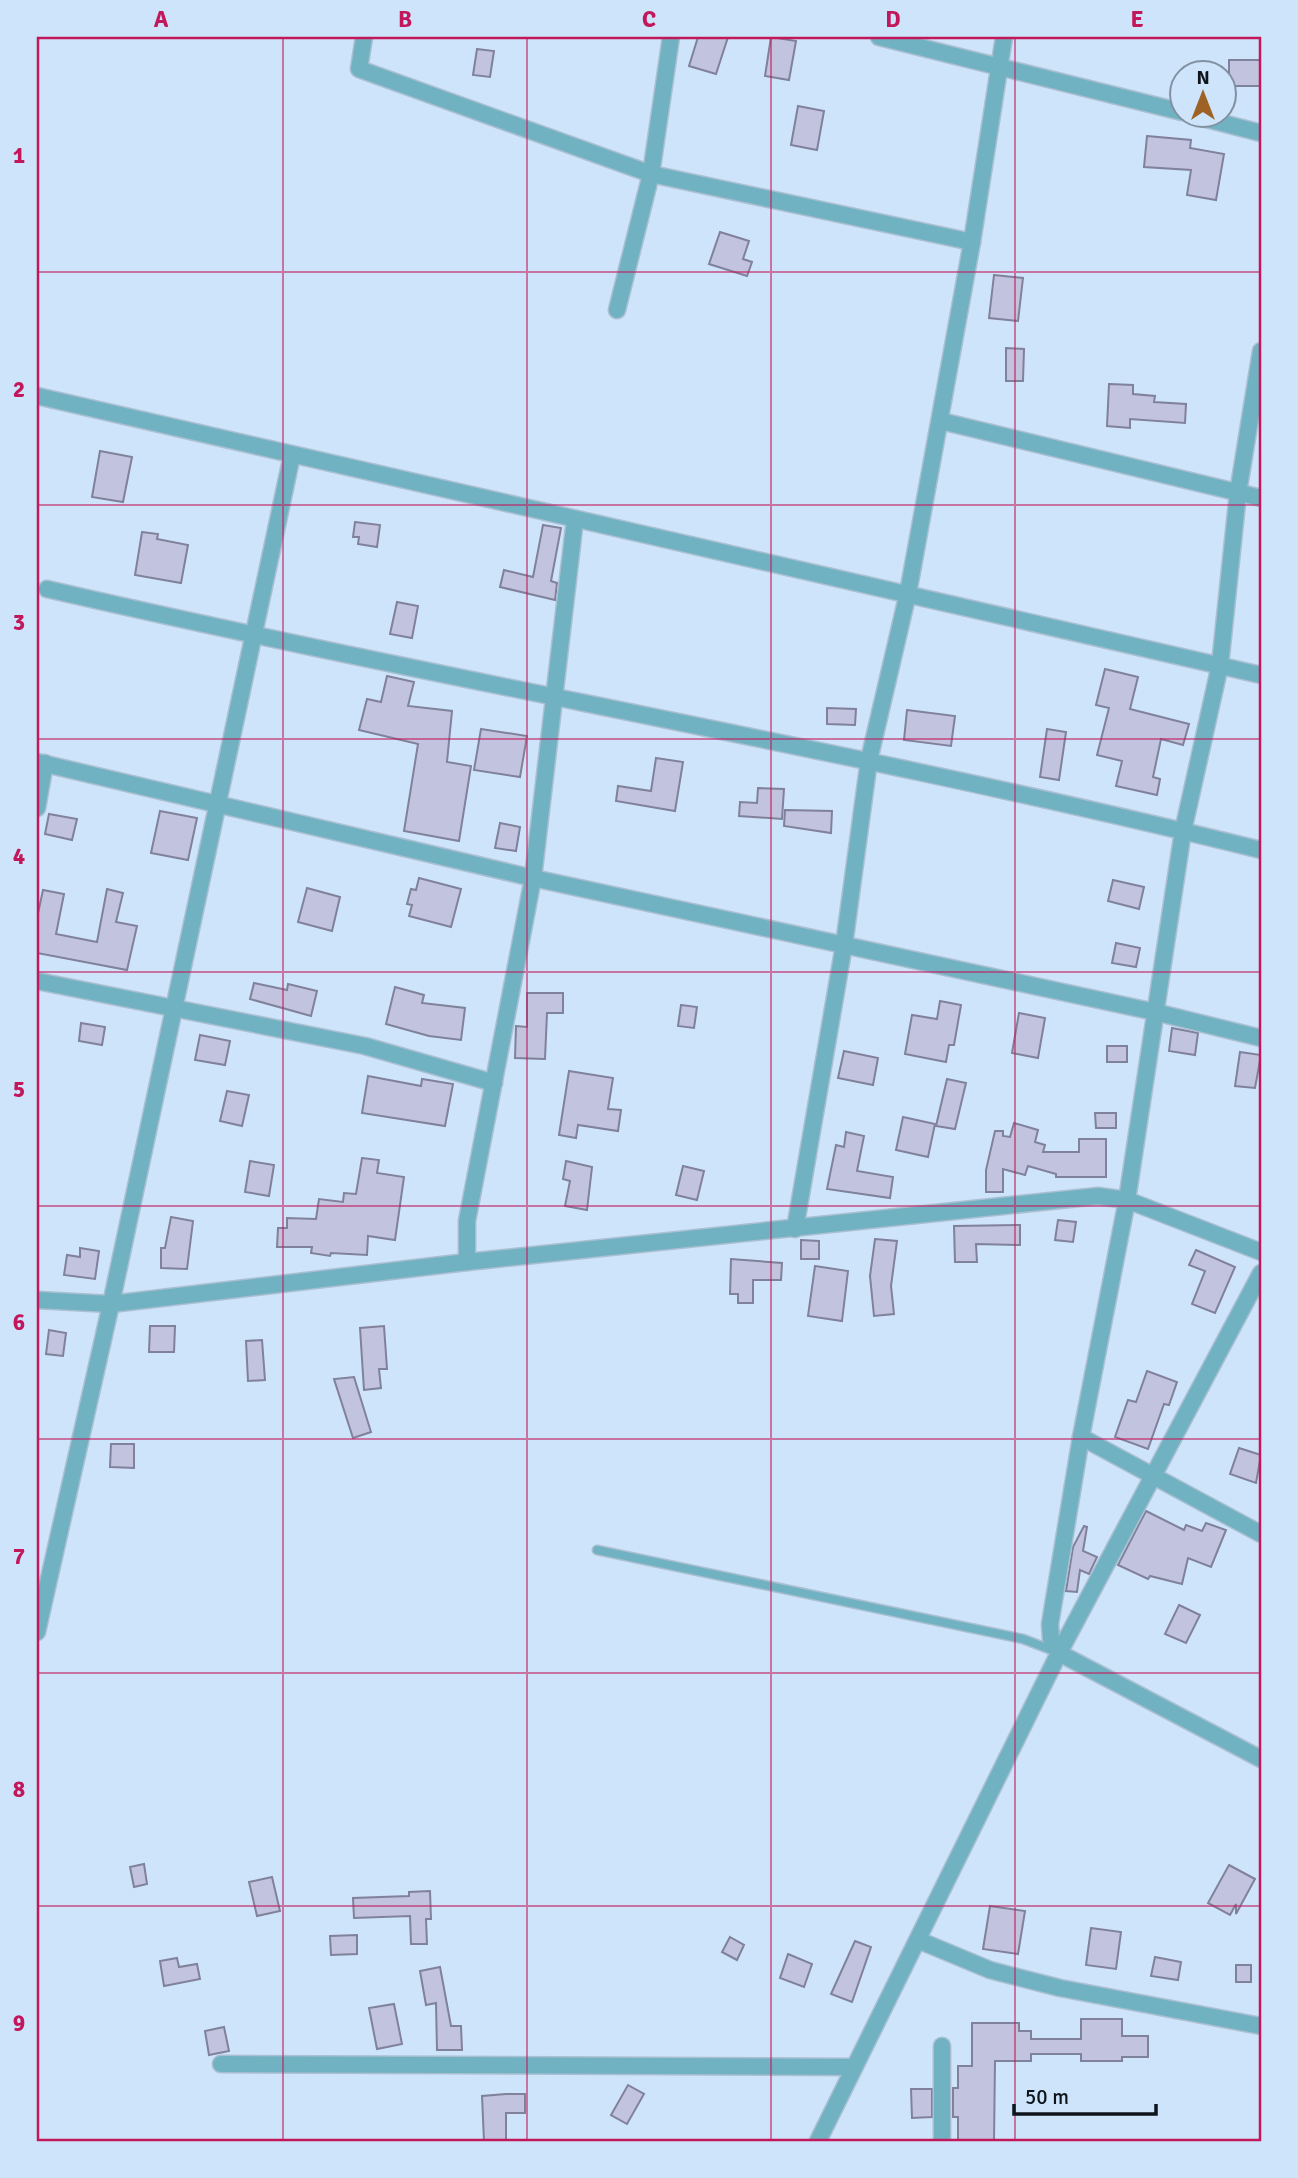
<svg xmlns="http://www.w3.org/2000/svg" width="1298" height="2178" viewBox="0 0 1298 2178" font-family="Signika,sans-serif">
	<style>
		.building { fill: #c2c3de; stroke: #80819a; stroke-width: 2 }
		.lines { fill: none; stroke-linecap: round; stroke-linejoin: round }
		.service-casing { stroke: #abbfd2; stroke-width: 11 }
		.minor-casing { stroke: #abbfd2; stroke-width: 19 }
		.service { stroke: #71b2c2; stroke-width: 8 }
		.minor { stroke: #71b2c2; stroke-width: 16 }
		.grid { fill: none; stroke: #c2185b; stroke-width: 2; stroke-opacity: 0.55 }
		.neatline { fill: none; stroke: #c2185b; stroke-width: 2.5 }
		.grid-label { font-size: 23px; text-anchor: middle; font-weight: bold; fill: #c2185b }
	</style>
	<rect width="100%" height="100%" fill="#cee4fa"/>
	<g class="building">
		<path d="M698,37H728L716,74L689,66Z"/>
		<path d="M771,37L796,41L789,80L765,76Z"/>
		<path d="M477,49L494,51L490,77L473,75Z"/>
		<rect x="1229" y="60" width="32" height="26"/>
		<path d="M798,106L824,111L817,150L791,145Z"/>
		<path d="M1147,136L1191,140L1190,148L1224,154L1216,200L1187,195L1191,170L1144,167Z"/>
		<path d="M720,232L749,241L743,259L752,262L747,276L709,264Z"/>
		<path d="M994,275L1023,278L1018,321L989,318Z"/>
		<path d="M1006,348L1024,349L1023,381H1006Z"/>
		<path d="M1109,384L1133,385V394L1155,396L1154,402L1186,404L1185,423L1130,419V428L1107,426Z"/>
		<path d="M100,451L132,457L123,502L92,497Z"/>
		<path d="M355,522L380,525L377,547L358,544L359,537H353Z"/>
		<path d="M543,525L561,528L551,581L557,583L555,600L500,587L504,570L533,577Z"/>
		<path d="M142,532L158,534L157,539L188,545L181,583L135,575Z"/>
		<path d="M397,602L418,606L412,638L390,634Z"/>
		<path d="M1105,669L1138,677L1130,709L1189,724L1183,745L1161,739L1153,777L1160,779L1157,795L1116,786L1122,761L1097,755L1109,708L1096,705Z"/>
		<path d="M387,676L414,682L408,706L452,711L447,762L471,766L459,841L404,831L418,744L359,730L367,699L381,702Z"/>
		<path d="M827,708L856,709L855,725L827,724Z"/>
		<path d="M907,710L955,716L951,746L904,740Z"/>
		<path d="M481,729L527,736L520,777L474,770Z"/>
		<path d="M1047,729L1066,732L1059,780L1040,777Z"/>
		<path d="M656,758L683,762L675,811L616,801L618,786L651,791Z"/>
		<path d="M758,788L784,789L782,819L739,816L740,802L757,803Z"/>
		<path d="M785,810L832,811L831,833L784,826Z"/>
		<path d="M160,811L197,818L188,860L151,853Z"/>
		<path d="M49,814L77,819L72,840L45,834Z"/>
		<path d="M500,823L520,827L516,851L495,848Z"/>
		<path d="M419,878L461,889L451,927L409,916L412,905L407,904L411,889L416,890Z"/>
		<path d="M1113,880L1144,887L1139,909L1108,901Z"/>
		<path d="M307,888L340,897L332,931L298,922Z"/>
		<path d="M107,889L123,893L116,922L137,926L127,970L37,953V918L43,890L64,894L56,934L97,942Z"/>
		<path d="M1116,943L1140,948L1136,967L1112,963Z"/>
		<path d="M254,983L287,990L288,984L317,991L311,1016L250,999Z"/>
		<path d="M395,987L424,995L422,1003L465,1008L461,1040L429,1036L386,1024Z"/>
		<path d="M527,993H563V1013H547L545,1059L515,1058L516,1026L527,1027Z"/>
		<path d="M940,1001L961,1005L954,1045H949L946,1062L905,1054L912,1015L937,1019Z"/>
		<path d="M681,1005L697,1007L694,1028L678,1026Z"/>
		<path d="M1019,1013L1045,1018L1038,1058L1012,1053Z"/>
		<path d="M81,1023L105,1027L102,1045L79,1041Z"/>
		<path d="M1172,1028L1198,1033L1195,1055L1169,1051Z"/>
		<path d="M200,1035L230,1041L225,1065L195,1060Z"/>
		<rect x="1107" y="1046" width="20" height="16"/>
		<path d="M844,1051L878,1058L873,1085L838,1078Z"/>
		<path d="M1240,1052L1261,1055L1255,1088L1235,1086Z"/>
		<path d="M569,1071L613,1078L608,1109L621,1110L618,1131L578,1125L576,1138L559,1135Z"/>
		<path d="M368,1076L421,1086L422,1079L453,1084L445,1126L362,1113Z"/>
		<path d="M947,1079L966,1083L955,1129L936,1126Z"/>
		<path d="M227,1091L249,1095L242,1126L220,1121Z"/>
		<path d="M1095,1113H1116V1128H1096Z"/>
		<path d="M903,1117L935,1124L928,1157L896,1150Z"/>
		<path d="M1014,1123L1038,1130L1035,1142L1045,1145L1043,1152H1079V1139H1106V1177H1056V1174L1028,1166L1025,1175L1003,1169V1192H986V1170L995,1131H1003V1136L1010,1137Z"/>
		<path d="M846,1132L864,1136L857,1171L893,1177L890,1198L827,1189L836,1145L844,1147Z"/>
		<path d="M362,1158L379,1160L377,1173L404,1177L395,1240L368,1236L367,1255L331,1253L330,1256L311,1253L312,1247H277L278,1228H287V1218L316,1219L319,1199L343,1202L344,1193L356,1194Z"/>
		<path d="M250,1161L274,1165L269,1196L245,1192Z"/>
		<path d="M566,1161L592,1167L587,1210L565,1206L570,1181L563,1179Z"/>
		<path d="M683,1166L704,1171L697,1200L676,1195Z"/>
		<path d="M171,1217L193,1221L187,1269L161,1268V1248H165Z"/>
		<path d="M1058,1220L1076,1222L1073,1242L1055,1240Z"/>
		<path d="M1020,1225V1245L976,1244L977,1262H955L954,1226Z"/>
		<path d="M875,1239L897,1241L891,1286L894,1314L874,1316L870,1276Z"/>
		<path d="M801,1240L819,1241V1259H801Z"/>
		<path d="M80,1248L99,1251L95,1279L64,1275L67,1255L80,1257Z"/>
		<path d="M1196,1250L1235,1267L1215,1313L1192,1304L1205,1271L1189,1265Z"/>
		<path d="M731,1259L782,1263L781,1280H753V1303H738V1294H730Z"/>
		<path d="M815,1266L848,1271L842,1321L808,1316Z"/>
		<path d="M150,1326H175L174,1352H149Z"/>
		<path d="M384,1326L387,1369H379L381,1388L364,1390L360,1328Z"/>
		<path d="M49,1330L66,1333L63,1356L46,1354Z"/>
		<path d="M262,1340L265,1380L248,1381L246,1341Z"/>
		<path d="M1147,1371L1177,1382L1169,1405L1164,1404L1148,1449L1115,1437L1128,1400L1136,1402Z"/>
		<path d="M354,1377L371,1432L353,1438L334,1379Z"/>
		<path d="M111,1444H134V1468L110,1467Z"/>
		<path d="M1239,1448L1261,1455L1256,1483L1230,1474Z"/>
		<path d="M1146,1511L1184,1530L1186,1525L1202,1531L1206,1523L1226,1530L1211,1567L1188,1558L1182,1584L1150,1576L1148,1579L1118,1565Z"/>
		<path d="M1084,1526L1087,1527L1083,1551L1097,1557L1089,1574L1080,1570L1077,1592L1066,1591L1073,1547Z"/>
		<path d="M1179,1605L1200,1615L1186,1643L1165,1634Z"/>
		<path d="M144,1864L147,1884L134,1887L130,1867Z"/>
		<path d="M1229,1865L1255,1879L1236,1914V1904L1230,1915L1208,1903Z"/>
		<path d="M272,1877L280,1911L257,1916L249,1882Z"/>
		<path d="M430,1891L431,1919H426L427,1944H411L410,1916L354,1918L353,1898L409,1896V1892Z"/>
		<path d="M990,1906L1025,1911L1018,1954L983,1949Z"/>
		<path d="M1091,1928L1121,1932L1116,1969L1086,1965Z"/>
		<path d="M357,1935V1954L331,1955L330,1936Z"/>
		<path d="M730,1937L744,1945L737,1960L722,1952Z"/>
		<path d="M855,1941L871,1947L852,2002L831,1994Z"/>
		<path d="M788,1954L812,1964L804,1987L780,1978Z"/>
		<path d="M1155,1957L1181,1962L1178,1980L1151,1976Z"/>
		<path d="M177,1958L179,1967L197,1964L200,1979L164,1986L160,1961Z"/>
		<rect x="1236" y="1965" width="15" height="17"/>
		<path d="M440,1967L451,2026H461L462,2050H437L436,2003L426,2005L420,1971Z"/>
		<path d="M394,2004L402,2044L377,2049L369,2008Z"/>
		<path d="M1081,2019H1122V2036H1148V2057H1122V2061H1081V2054H1031V2061H995L994,2141H958V2117H953V2088H958V2066H972V2023H1019V2031H1031V2039H1081Z"/>
		<path d="M224,2027L229,2051L209,2055L205,2031Z"/>
		<path d="M628,2085L644,2094L627,2124L611,2115Z"/>
		<path d="M911,2089H932V2117L912,2118Z"/>
		<path d="M506,2094H525V2113H506V2141H484L482,2096Z"/>
	</g>
	<g class="lines">
		<g class="service-casing">
			<path id="service" d="M597,1550L1023,1639L1057,1652"/>
		</g>
		<g class="minor-casing">
			<g id="minor">
				<path d="M364,37L359,69L651,174L972,242"/>
				<path d="M879,37L1182,112"/>
				<path d="M1195,116L1261,133"/>
				<path d="M617,310L651,174L671,37"/>
				<path d="M1261,351L1238,493L1220,665L1183,831L1127,1200L1081,1437L1050,1624L1051,1639L1059,1653L1261,1759"/>
				<path d="M37,396L1261,675"/>
				<path d="M941,421L1261,498"/>
				<path d="M47,589C451,682 859,751 1261,850"/>
				<path d="M37,762L533,878L1155,1012L1261,1038"/>
				<path d="M37,808L45,763"/>
				<path d="M37,981L365,1046L494,1083"/>
				<path d="M795,1229L844,945L869,760L908,593L972,242L1004,37"/>
				<path d="M467,1262V1221L533,878L575,519"/>
				<path d="M37,1300L111,1304L467,1262L1098,1196L1127,1200L1261,1252"/>
				<path d="M1081,1437L1261,1534"/>
				<path d="M37,1632L111,1304L292,455"/>
				<path d="M918,1940L990,1970L1060,1988L1261,2026"/>
				<path d="M942,2046V2141"/>
				<path d="M221,2064L852,2067"/>
				<path d="M818,2141L1059,1653L1261,1273"/>
			</g>
		</g>
		<use href="#service" class="service"/>
		<use href="#minor" class="minor"/>
	</g>
	<path class="grid" d="M283,37V2141M527,37V2141M771,37V2141M1015,37V2141M37,272H1261M37,505H1261M37,739H1261M37,972H1261M37,1206H1261M37,1439H1261M37,1673H1261M37,1906H1261"/>
	<rect width="1298" height="2178" fill="none" stroke="#cee4fa" stroke-width="77"/>
	<g transform="translate(1203 94)"><circle r="33" fill="#cee4fa" stroke="#8191a2" stroke-width="2"/>
	<path d="M0-5L12 26L0 18L-12 26Z" fill="#9f6226"/>
	<text y="-10" font-size="19" font-weight="bold" text-anchor="middle" fill="#0e151d">N</text>
	</g>
	<path d="M1014 2104v10h142v-10" fill="none" stroke="#0e151d" stroke-width="3.5"/>
	<text x="1025" y="2104" font-size="21" fill="#0e151d" stroke="#cee4fa" stroke-width="5" paint-order="stroke">50 m</text>
	<rect x="38" y="38" width="1222" height="2102" class="neatline"/>
	<g class="grid-label">
		<text x="161" y="27">A</text>
		<text x="405" y="27">B</text>
		<text x="649" y="27">C</text>
		<text x="893" y="27">D</text>
		<text x="1137" y="27">E</text>
		<text x="19" y="163">1</text>
		<text x="19" y="397">2</text>
		<text x="19" y="630">3</text>
		<text x="19" y="864">4</text>
		<text x="19" y="1097">5</text>
		<text x="19" y="1330">6</text>
		<text x="19" y="1564">7</text>
		<text x="19" y="1797">8</text>
		<text x="19" y="2031">9</text>
	</g>
</svg>
